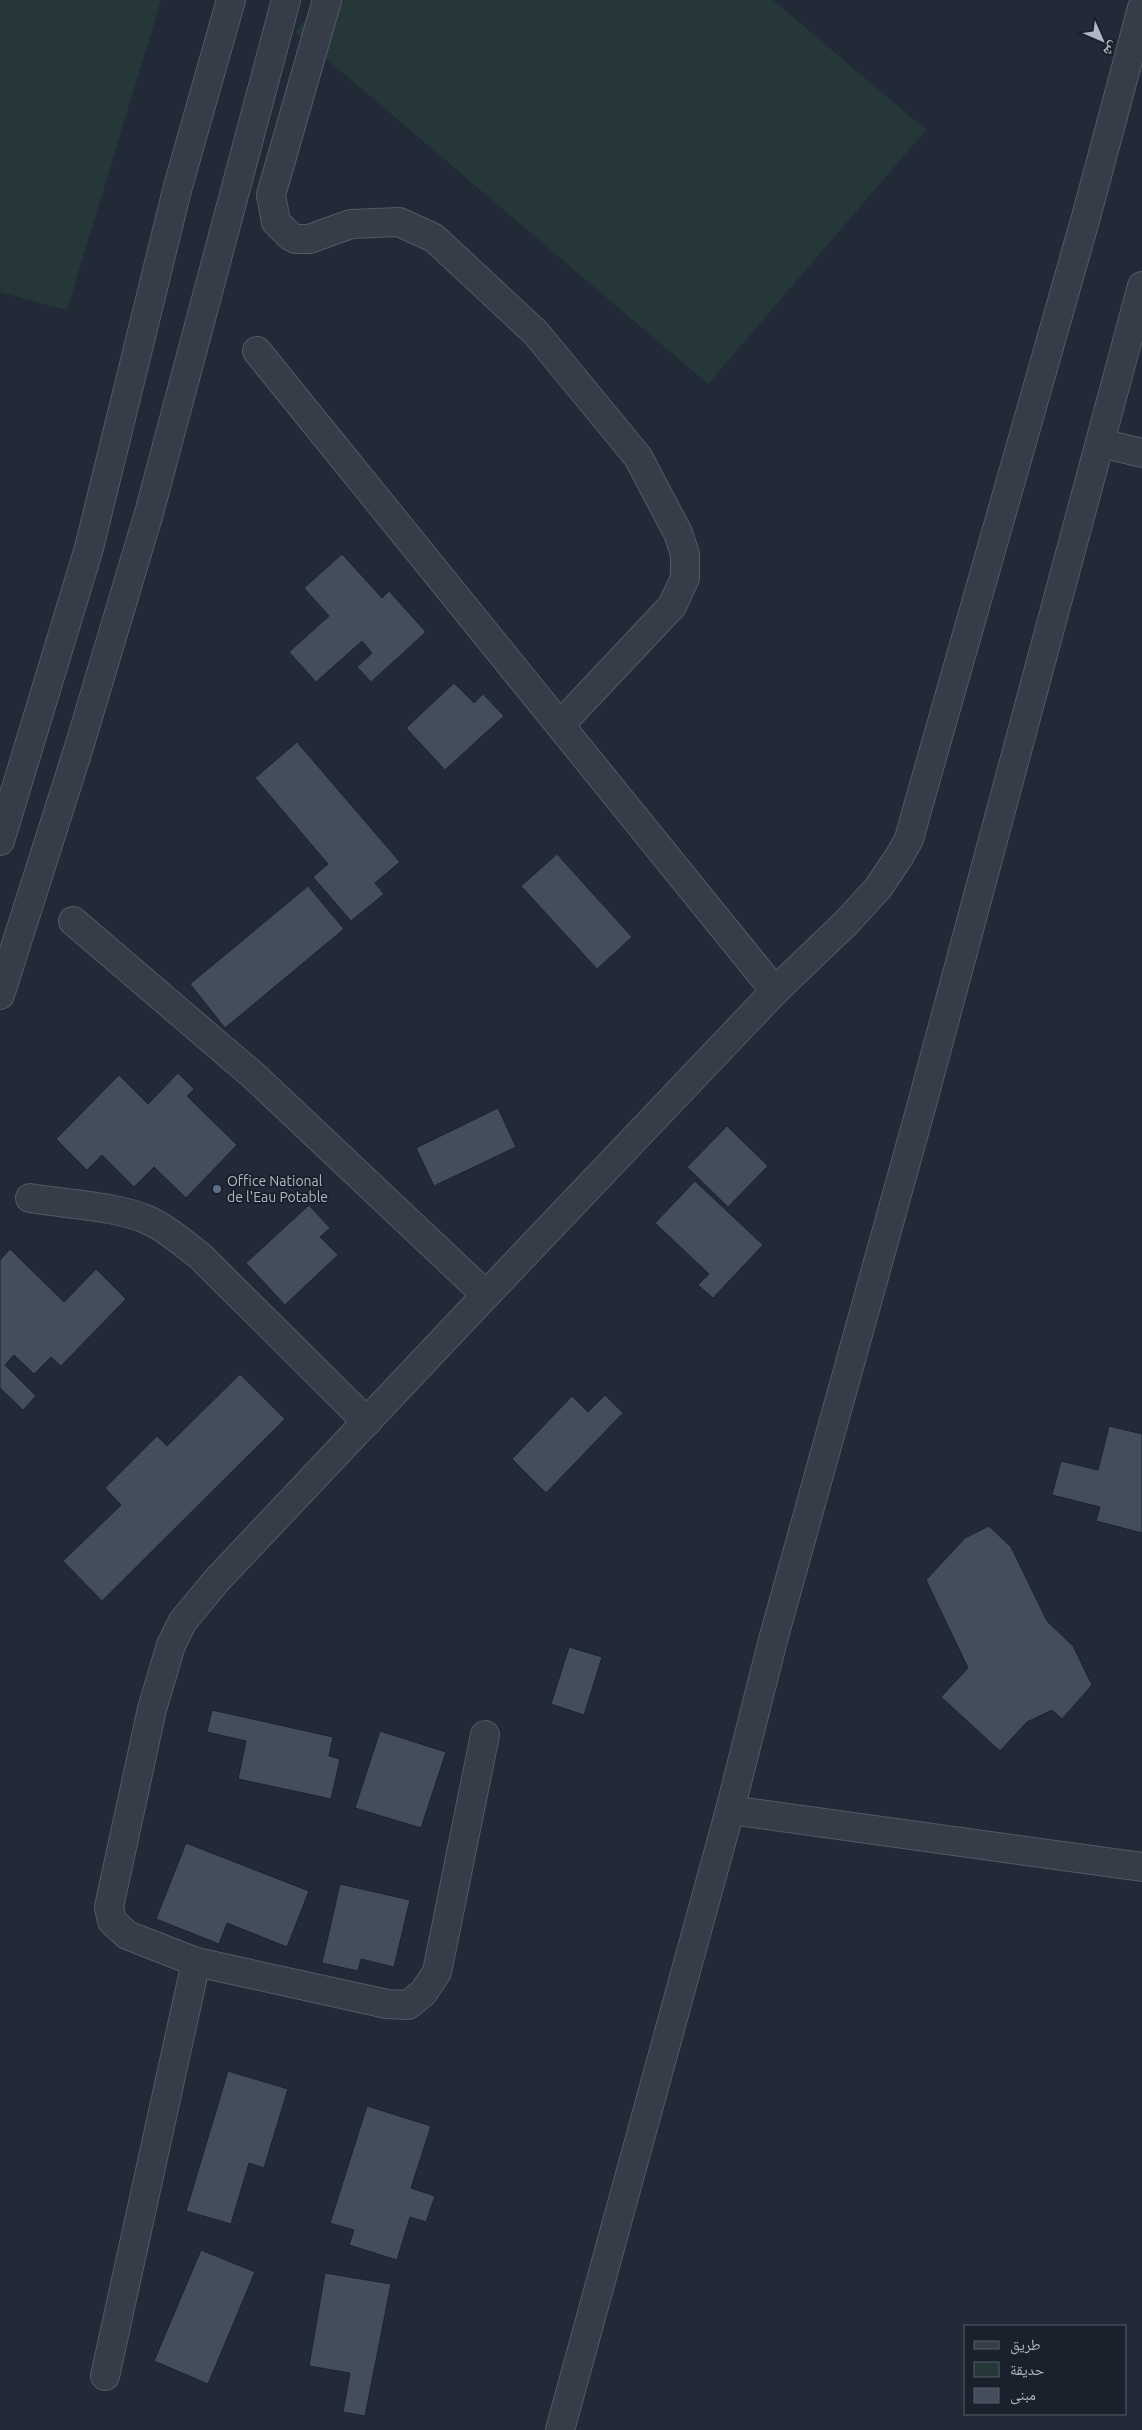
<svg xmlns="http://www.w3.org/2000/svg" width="1142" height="2430" viewBox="0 0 1142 2430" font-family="Ubuntu,'Noto Naskh Arabic',sans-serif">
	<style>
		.green { fill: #253739 }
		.building { fill: #444d5c; stroke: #1d232e }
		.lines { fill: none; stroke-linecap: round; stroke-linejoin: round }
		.minor-casing { stroke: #535a65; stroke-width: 30 }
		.minor { stroke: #363c48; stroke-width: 28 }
		.service-dot { fill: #5c6f8a; stroke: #1b212c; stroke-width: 2 }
		.labels { text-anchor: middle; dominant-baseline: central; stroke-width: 4; stroke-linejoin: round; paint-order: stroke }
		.poi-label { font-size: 14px; fill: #b0b7c4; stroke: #1b212c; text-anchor: start }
	</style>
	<rect width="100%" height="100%" fill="#222a37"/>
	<g class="green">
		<path d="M0,0H161L67,310L0,292Z"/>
		<path d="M322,0H773L926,130L708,384L295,32Z"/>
	</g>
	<g class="building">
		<path d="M342,554L382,598L389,591L426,632L371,682L357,667L372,653L362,641L316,682L289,652L329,616L304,588Z"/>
		<path d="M454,683L474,703L483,694L504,716L445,770L406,728Z"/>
		<path d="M297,742L400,862L375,883L384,894L351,921L313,877L328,864L255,778Z"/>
		<path d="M557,854L632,937L597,969L521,886Z"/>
		<path d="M308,886L344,929L225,1028L190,984Z"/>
		<path d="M178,1073L194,1089L187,1096L237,1145L186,1198L154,1167L134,1187L102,1155L87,1170L56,1139L119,1075L148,1104Z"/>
		<path d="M498,1108L516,1147L434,1186L416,1148Z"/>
		<path d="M727,1126L768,1166L728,1207L687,1167Z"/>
		<path d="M695,1181L763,1245L713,1298L698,1285L709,1274L655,1223Z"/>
		<path d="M309,1205L330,1228L320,1237L338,1255L285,1305L246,1263Z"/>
		<path d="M10,1249L64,1302L96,1269L126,1299L61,1366L51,1357L34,1374L14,1355L5,1365L36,1396L23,1410L0,1388V1260Z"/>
		<path d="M240,1374L285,1419L102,1601L63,1561L121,1505L105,1488L157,1436L167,1446Z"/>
		<path d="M605,1395L623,1413L546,1493L512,1459L572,1396L588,1412Z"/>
		<path d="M1109,1426L1142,1434V1533L1096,1521L1100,1507L1052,1495L1061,1461L1098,1470Z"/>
		<path d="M989,1526L1011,1547L1047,1621L1073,1646L1092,1685L1062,1719L1052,1710L1027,1722L1000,1751L941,1697L968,1668L926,1580L965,1538Z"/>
		<path d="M569,1647L602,1657L584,1715L551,1704Z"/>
		<path d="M212,1710L333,1737L329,1756L340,1759L331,1799L238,1779L246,1741L207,1732Z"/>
		<path d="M380,1731L446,1752L421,1828L355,1808Z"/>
		<path d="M186,1843L309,1891L287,1947L227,1923L219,1944L156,1919Z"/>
		<path d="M340,1884L410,1900L394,1967L361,1959L358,1971L322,1963Z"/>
		<path d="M228,2071L288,2089L264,2168L249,2163L231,2224L186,2211Z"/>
		<path d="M367,2106L431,2126L411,2188L435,2196L426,2222L410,2217L397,2260L349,2245L354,2230L330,2223Z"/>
		<path d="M201,2250L255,2272L208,2384L154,2361Z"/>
		<path d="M325,2273L391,2284L365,2416L343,2412L350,2373L309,2366Z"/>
	</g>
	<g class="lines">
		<g class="minor-casing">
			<g id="minor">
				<path d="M327,0L271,195L276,222L290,236L296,239H309L351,224L399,222L434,238L536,333L638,457L678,533L685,554V578L672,606L560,725"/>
				<path d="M257,351L775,991"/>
				<path d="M1100,443L1142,453"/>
				<path d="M0,841L89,548L177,190L231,0"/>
				<path d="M73,921L254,1076L486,1295"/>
				<path d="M0,995L79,747L149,513L286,0"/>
				<path d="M30,1198C65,1204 119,1206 150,1221C169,1230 184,1244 200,1256L367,1422"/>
				<path d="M485,1735L437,1972L423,1993L408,2005L387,2004L196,1962L127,1935L112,1921L109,1907L152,1709L171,1645L183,1621L217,1580L486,1295L775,991L847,922L878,888L899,857L909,839L917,810L1086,217L1142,8"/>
				<path d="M730,1810L1142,1867"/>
				<path d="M105,2376L196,1962"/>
				<path d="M560,2430L730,1810L773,1640L922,1104L1142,286"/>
			</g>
		</g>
		<use href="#minor" class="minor"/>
	</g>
	<circle class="service-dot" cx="217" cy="1189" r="5"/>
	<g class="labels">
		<g class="poi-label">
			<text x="227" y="1181">Office National<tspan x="227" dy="16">de l'Eau Potable</tspan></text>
		</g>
	</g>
	<rect x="964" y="2325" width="162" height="90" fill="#1b212c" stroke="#575d69"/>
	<rect x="974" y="2341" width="25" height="8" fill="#363c48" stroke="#575d69"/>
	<text x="1010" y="2350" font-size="15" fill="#b0b7c4">طريق</text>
	<rect x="974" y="2362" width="25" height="15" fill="#253739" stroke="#575d69"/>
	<text x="1010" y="2375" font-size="15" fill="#b0b7c4">حديقة</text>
	<rect x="974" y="2388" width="25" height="15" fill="#444d5c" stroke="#575d69"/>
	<text x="1010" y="2400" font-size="15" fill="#b0b7c4">مبنى</text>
	<g transform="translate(1102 40) rotate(135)" stroke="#1b212c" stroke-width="4" paint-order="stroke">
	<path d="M0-4L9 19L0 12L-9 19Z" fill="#b0b7c4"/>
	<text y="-8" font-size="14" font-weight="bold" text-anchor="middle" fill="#b0b7c4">ش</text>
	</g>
</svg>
